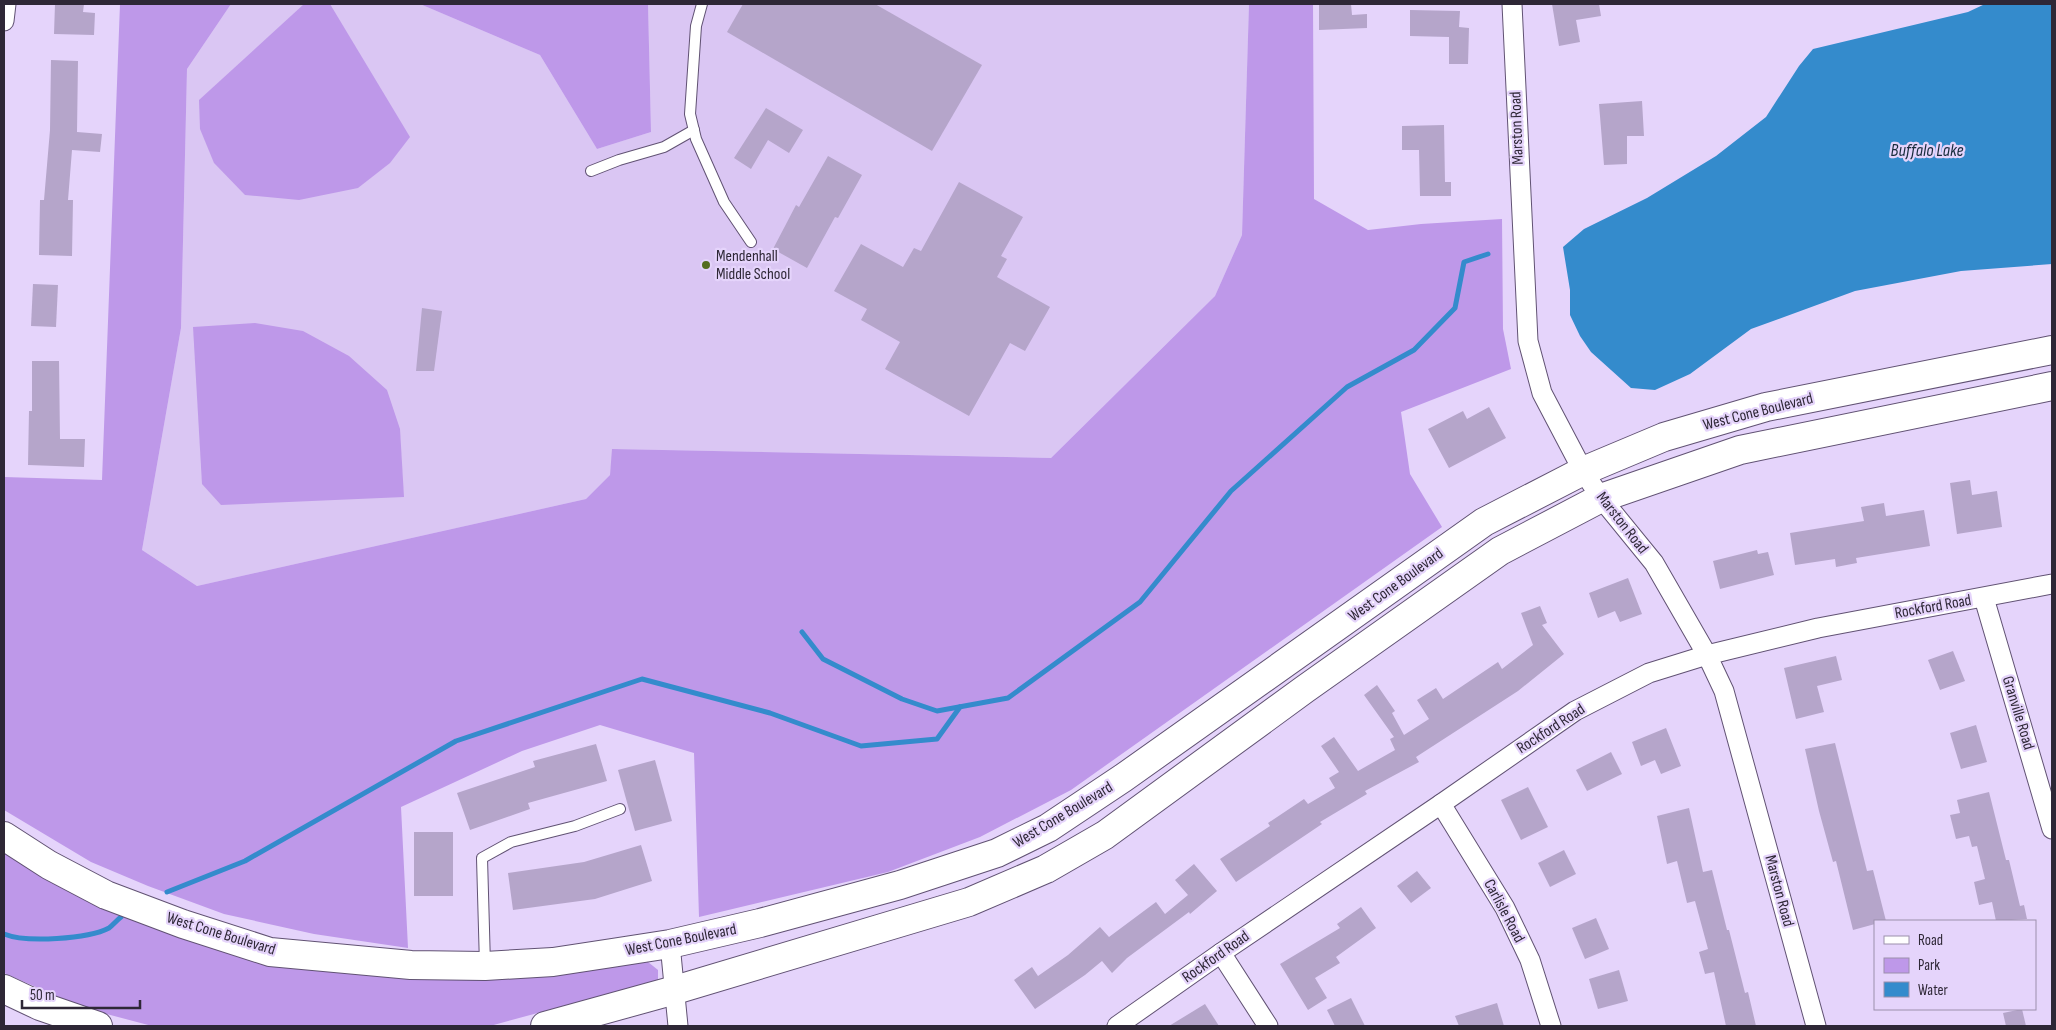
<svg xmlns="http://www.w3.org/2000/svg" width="2056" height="1030" viewBox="0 0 2056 1030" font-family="'Sofia Sans Condensed',sans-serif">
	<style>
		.built { fill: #dac6f3 }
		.green { fill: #be98e9 }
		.water { fill: #348bcc }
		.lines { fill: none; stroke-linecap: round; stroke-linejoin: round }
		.stream { stroke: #348bcc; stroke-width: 5 }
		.building { fill: #b5a5ca }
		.service-casing { stroke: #615273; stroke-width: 12 }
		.minor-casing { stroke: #615273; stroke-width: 21 }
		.primary-casing { stroke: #615273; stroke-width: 30 }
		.service { stroke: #fff; stroke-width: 10 }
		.minor { stroke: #fff; stroke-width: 19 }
		.primary { stroke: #fff; stroke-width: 28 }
		.poi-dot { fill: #566e20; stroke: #e5d4fb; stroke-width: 2 }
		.labels { text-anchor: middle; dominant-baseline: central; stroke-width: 4.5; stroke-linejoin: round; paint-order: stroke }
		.street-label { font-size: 16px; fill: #2e2736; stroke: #e5d4fb }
		.poi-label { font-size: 16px; fill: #2e2736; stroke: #e5d4fb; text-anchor: start }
		.water-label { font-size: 18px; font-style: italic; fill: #192c3c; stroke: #e5d4fb }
	</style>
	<rect width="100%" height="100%" fill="#e5d4fb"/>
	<path class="built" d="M231,4H420L540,55L597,149L651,132L648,4H1249L1242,235L1215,296L1051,458L613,449L610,475L586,499L197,586L142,550L181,328L187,69Z"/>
	<g class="green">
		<path d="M120,4H231L187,69L181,328L142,550L197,586L586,499L610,475L612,449L1051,458L1215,296L1242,235L1249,4H1313L1314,199L1368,230L1421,224L1502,219L1503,329L1511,369L1401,412L1410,474L1442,527L1071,790L980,837L888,872L699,917L694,753L600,725L522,751L401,807L408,948L314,934L224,914L148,886L91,862L4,810V477L102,480Z"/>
		<path d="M304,4H330L410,137L390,163L358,188L299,200L245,195L214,163L200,129L199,100Z"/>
		<path d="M420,4H648L651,132L597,149L540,55Z"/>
		<path d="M255,323L303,331L349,356L387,390L400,429L404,497L221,505L202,484L193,327Z"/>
		<path d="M4,848L63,884L408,978L496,979L568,973L648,962L658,970V980L490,1026H152L84,1008L4,973Z"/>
	</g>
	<path class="water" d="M1985,4H2052V264L1961,271L1855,291L1751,329L1690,374L1655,390L1631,388L1591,352L1580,336L1570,315V290L1563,247L1584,229L1647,198L1716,156L1766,117L1799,66L1813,49L1968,12Z"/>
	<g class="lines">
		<g class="stream">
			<path d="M802,632L823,659L902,699L937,711L1008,698L1140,602L1231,491L1347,387L1414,350L1455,308L1464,262L1488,254"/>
			<path d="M167,892L245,861L456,741L642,679L770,713L861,746L937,739L960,707"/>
			<path d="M4,934C26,943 88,939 109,928C113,925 117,920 121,917"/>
		</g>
	</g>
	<g class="building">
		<path d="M55,4H84L83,12L95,13L94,35L54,34Z"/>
		<path d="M743,4H875L982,65L932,151L727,32Z"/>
		<path d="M1351,4L1352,15L1367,14V28L1319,30V5Z"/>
		<path d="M1552,4H1599L1601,16L1576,20L1580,42L1559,46Z"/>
		<path d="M1410,10L1460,11L1459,27L1469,28L1468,64H1449V37L1410,36Z"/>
		<path d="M51,60L78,61L77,132L102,134L100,152L72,150L68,200H73L72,256L39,255L40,200H44L50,130Z"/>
		<path d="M1642,101L1644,136H1627V164L1604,165L1599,104Z"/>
		<path d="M766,108L803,130L789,153L768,140L751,169L734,158Z"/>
		<path d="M1444,125L1445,182H1451V196H1420L1419,150H1402V126Z"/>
		<path d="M828,156L862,175L838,218L835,217L807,268L773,249L796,205L799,207Z"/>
		<path d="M959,182L1023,217L1001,256L1007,259L997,277L1050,307L1025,351L1010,343L969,416L885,369L900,342L861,320L867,309L834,291L861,244L903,267L914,248L921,251Z"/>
		<path d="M33,284L58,285L56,327L31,326Z"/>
		<path d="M422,308L442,311L434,371H416Z"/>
		<path d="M32,361H59L60,439H85L84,467L28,465L29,411H32Z"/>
		<path d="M1489,407L1506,438L1449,468L1428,429L1463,411L1467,419Z"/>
		<path d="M1970,480L1972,495L1997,491L2002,527L1957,534L1950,483Z"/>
		<path d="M1884,503L1886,516L1924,510L1930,546L1856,558L1857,563L1836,567L1835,559L1795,565L1790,533L1864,521L1861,507Z"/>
		<path d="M1757,550L1758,554L1768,552L1774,575L1720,589L1713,561Z"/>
		<path d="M1628,578L1642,614L1620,622L1615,611L1598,618L1589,593Z"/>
		<path d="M1540,606L1547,623L1542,625L1564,654L1518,691L1416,757L1419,762L1365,791L1367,794L1320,822L1322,824L1236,882L1220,859L1270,826L1268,823L1304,799L1308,804L1335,788L1329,778L1339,772L1321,746L1334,737L1358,771L1395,750L1390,739L1394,737L1364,695L1377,685L1395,711L1392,713L1404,735L1429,719L1417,700L1436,688L1443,699L1498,662L1502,669L1533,645L1521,613Z"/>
		<path d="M1953,651L1965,681L1940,690L1928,660Z"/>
		<path d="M1836,656L1842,680L1817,686L1824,712L1796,719L1784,668Z"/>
		<path d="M1976,725L1987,762L1961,769L1950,733Z"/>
		<path d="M1666,728L1681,766L1661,774L1655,760L1641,766L1632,742Z"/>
		<path d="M1835,743L1867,871L1873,870L1886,921H1875V924L1853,930L1836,861L1833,862L1819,811L1805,749Z"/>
		<path d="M596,744L607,781L528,803L530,809L470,830L457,793L535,767L533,761Z"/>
		<path d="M1611,752L1622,774L1587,791L1576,770Z"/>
		<path d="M655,760L672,821L635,831L618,770Z"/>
		<path d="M1528,787L1548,827L1521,840L1501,800Z"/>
		<path d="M1989,792L2006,860H2009L2020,906L2024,905L2027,919L1996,921L1992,902L1979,905L1974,882L1985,879L1977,846L1972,847L1969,836L1956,839L1950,815L1960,813L1957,800Z"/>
		<path d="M1689,808L1703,872L1712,870L1727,930H1729L1745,993L1748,992L1756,1026H1726L1714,972L1705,974L1699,952L1708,949L1695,901L1687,903L1677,861L1667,864L1657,816Z"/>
		<rect x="414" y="832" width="39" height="64"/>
		<path d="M641,845L652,881L595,899L513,910L508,873L584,862Z"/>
		<path d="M1564,850L1576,874L1550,887L1538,863Z"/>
		<path d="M1194,864L1217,891L1190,914L1189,912L1127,958L1112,973L1102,961L1085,975L1035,1009L1014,980L1032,967L1038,976L1068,955L1100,927L1109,937L1156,902L1165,914L1188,895L1175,880Z"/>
		<path d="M1417,871L1431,888L1411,903L1397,886Z"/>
		<path d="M1361,907L1376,928L1336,957L1340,963L1315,978L1327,998L1308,1010L1280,964L1340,928L1337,924Z"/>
		<path d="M1596,918L1609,949L1585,959L1572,928Z"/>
		<path d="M1619,970L1628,1001L1598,1009L1589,979Z"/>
		<path d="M1351,998L1365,1026H1335L1327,1010Z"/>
		<path d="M1497,1003L1504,1026H1459L1455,1016Z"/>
		<path d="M1205,1004L1219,1026H1169Z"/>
		<path d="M2022,1009L2026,1026H2006L2003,1013Z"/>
	</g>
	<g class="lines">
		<g class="service-casing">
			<g id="service">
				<path d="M702,4L696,26L690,114L696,139L724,202L751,242"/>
				<path d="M591,171L619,160L664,147L694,130"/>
				<path d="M485,965L482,858L511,842L575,826L620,809"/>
			</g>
		</g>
		<g class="minor-casing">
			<g id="minor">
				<path d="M1512,4L1528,341L1542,393L1583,471L1601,498L1654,563L1707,655L1724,691L1816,1026"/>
				<path d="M4,21L6,4"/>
				<path d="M1984,598L2052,829"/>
				<path d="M1441,804L1505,908L1530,960L1551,1026"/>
				<path d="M670,944L678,1026"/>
				<path d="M1221,953L1268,1026"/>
				<path d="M1117,1026L1221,953L1441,804L1575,711L1649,673L1707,655L1818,628L2052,584"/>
			</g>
		</g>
		<g class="primary-casing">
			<g id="primary">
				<path d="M4,836L49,865L106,895L183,924L270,952L411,965L485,966L553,962L612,953L670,944L760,923L900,885L997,853L1048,828L1123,778L1484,522L1583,471L1664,437L1766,407L2052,350"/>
				<path d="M4,989L40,1006L98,1026"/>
				<path d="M545,1026L675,990L969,902L1046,869L1105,835L1305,689L1500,551L1601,498L1740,450L2052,386"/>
			</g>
		</g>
		<use href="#service" class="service"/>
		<use href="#minor" class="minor"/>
		<use href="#primary" class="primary"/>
	</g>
	<circle class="poi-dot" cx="706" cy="265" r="5"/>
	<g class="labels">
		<g class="street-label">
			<text transform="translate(1517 128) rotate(-92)">Marston Road</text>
			<text transform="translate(1758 412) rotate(-14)">West Cone Boulevard</text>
			<text transform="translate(1622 523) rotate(52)">Marston Road</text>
			<text transform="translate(1396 585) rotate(-36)">West Cone Boulevard</text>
			<text transform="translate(1933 607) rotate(-10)">Rockford Road</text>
			<text transform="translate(2018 713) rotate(73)">Granville Road</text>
			<text transform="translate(1551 729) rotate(-33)">Rockford Road</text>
			<text transform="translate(1063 815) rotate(-31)">West Cone Boulevard</text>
			<text transform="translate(1779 891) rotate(75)">Marston Road</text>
			<text transform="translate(1504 911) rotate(62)">Carlisle Road</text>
			<text transform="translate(221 934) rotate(17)">West Cone Boulevard</text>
			<text transform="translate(681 940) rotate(-11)">West Cone Boulevard</text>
			<text transform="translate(1216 957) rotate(-35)">Rockford Road</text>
		</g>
		<g class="poi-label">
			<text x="716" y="256">Mendenhall<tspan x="716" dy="18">Middle School</tspan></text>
		</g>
		<g class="water-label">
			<text x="1927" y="150">Buffalo Lake</text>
		</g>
	</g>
	<rect width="2056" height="1030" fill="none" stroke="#2e2736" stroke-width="10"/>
	<rect x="1874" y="920" width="162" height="90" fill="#e5d4fb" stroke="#9c8fac"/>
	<rect x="1884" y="936" width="25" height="8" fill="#ffffff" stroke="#9c8fac"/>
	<text x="1918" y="945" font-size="15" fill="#2e2736">Road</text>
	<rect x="1884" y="958" width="25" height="15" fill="#be98e9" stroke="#9c8fac"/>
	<text x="1918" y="970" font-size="15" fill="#2e2736">Park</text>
	<rect x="1884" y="982" width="25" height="15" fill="#348bcc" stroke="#9c8fac"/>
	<text x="1918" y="995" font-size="15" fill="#2e2736">Water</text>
	<path d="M22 1000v8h118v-8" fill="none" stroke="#2e2736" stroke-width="2.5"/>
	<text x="30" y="1000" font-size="15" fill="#2e2736" stroke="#e5d4fb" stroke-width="4" paint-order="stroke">50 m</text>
</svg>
